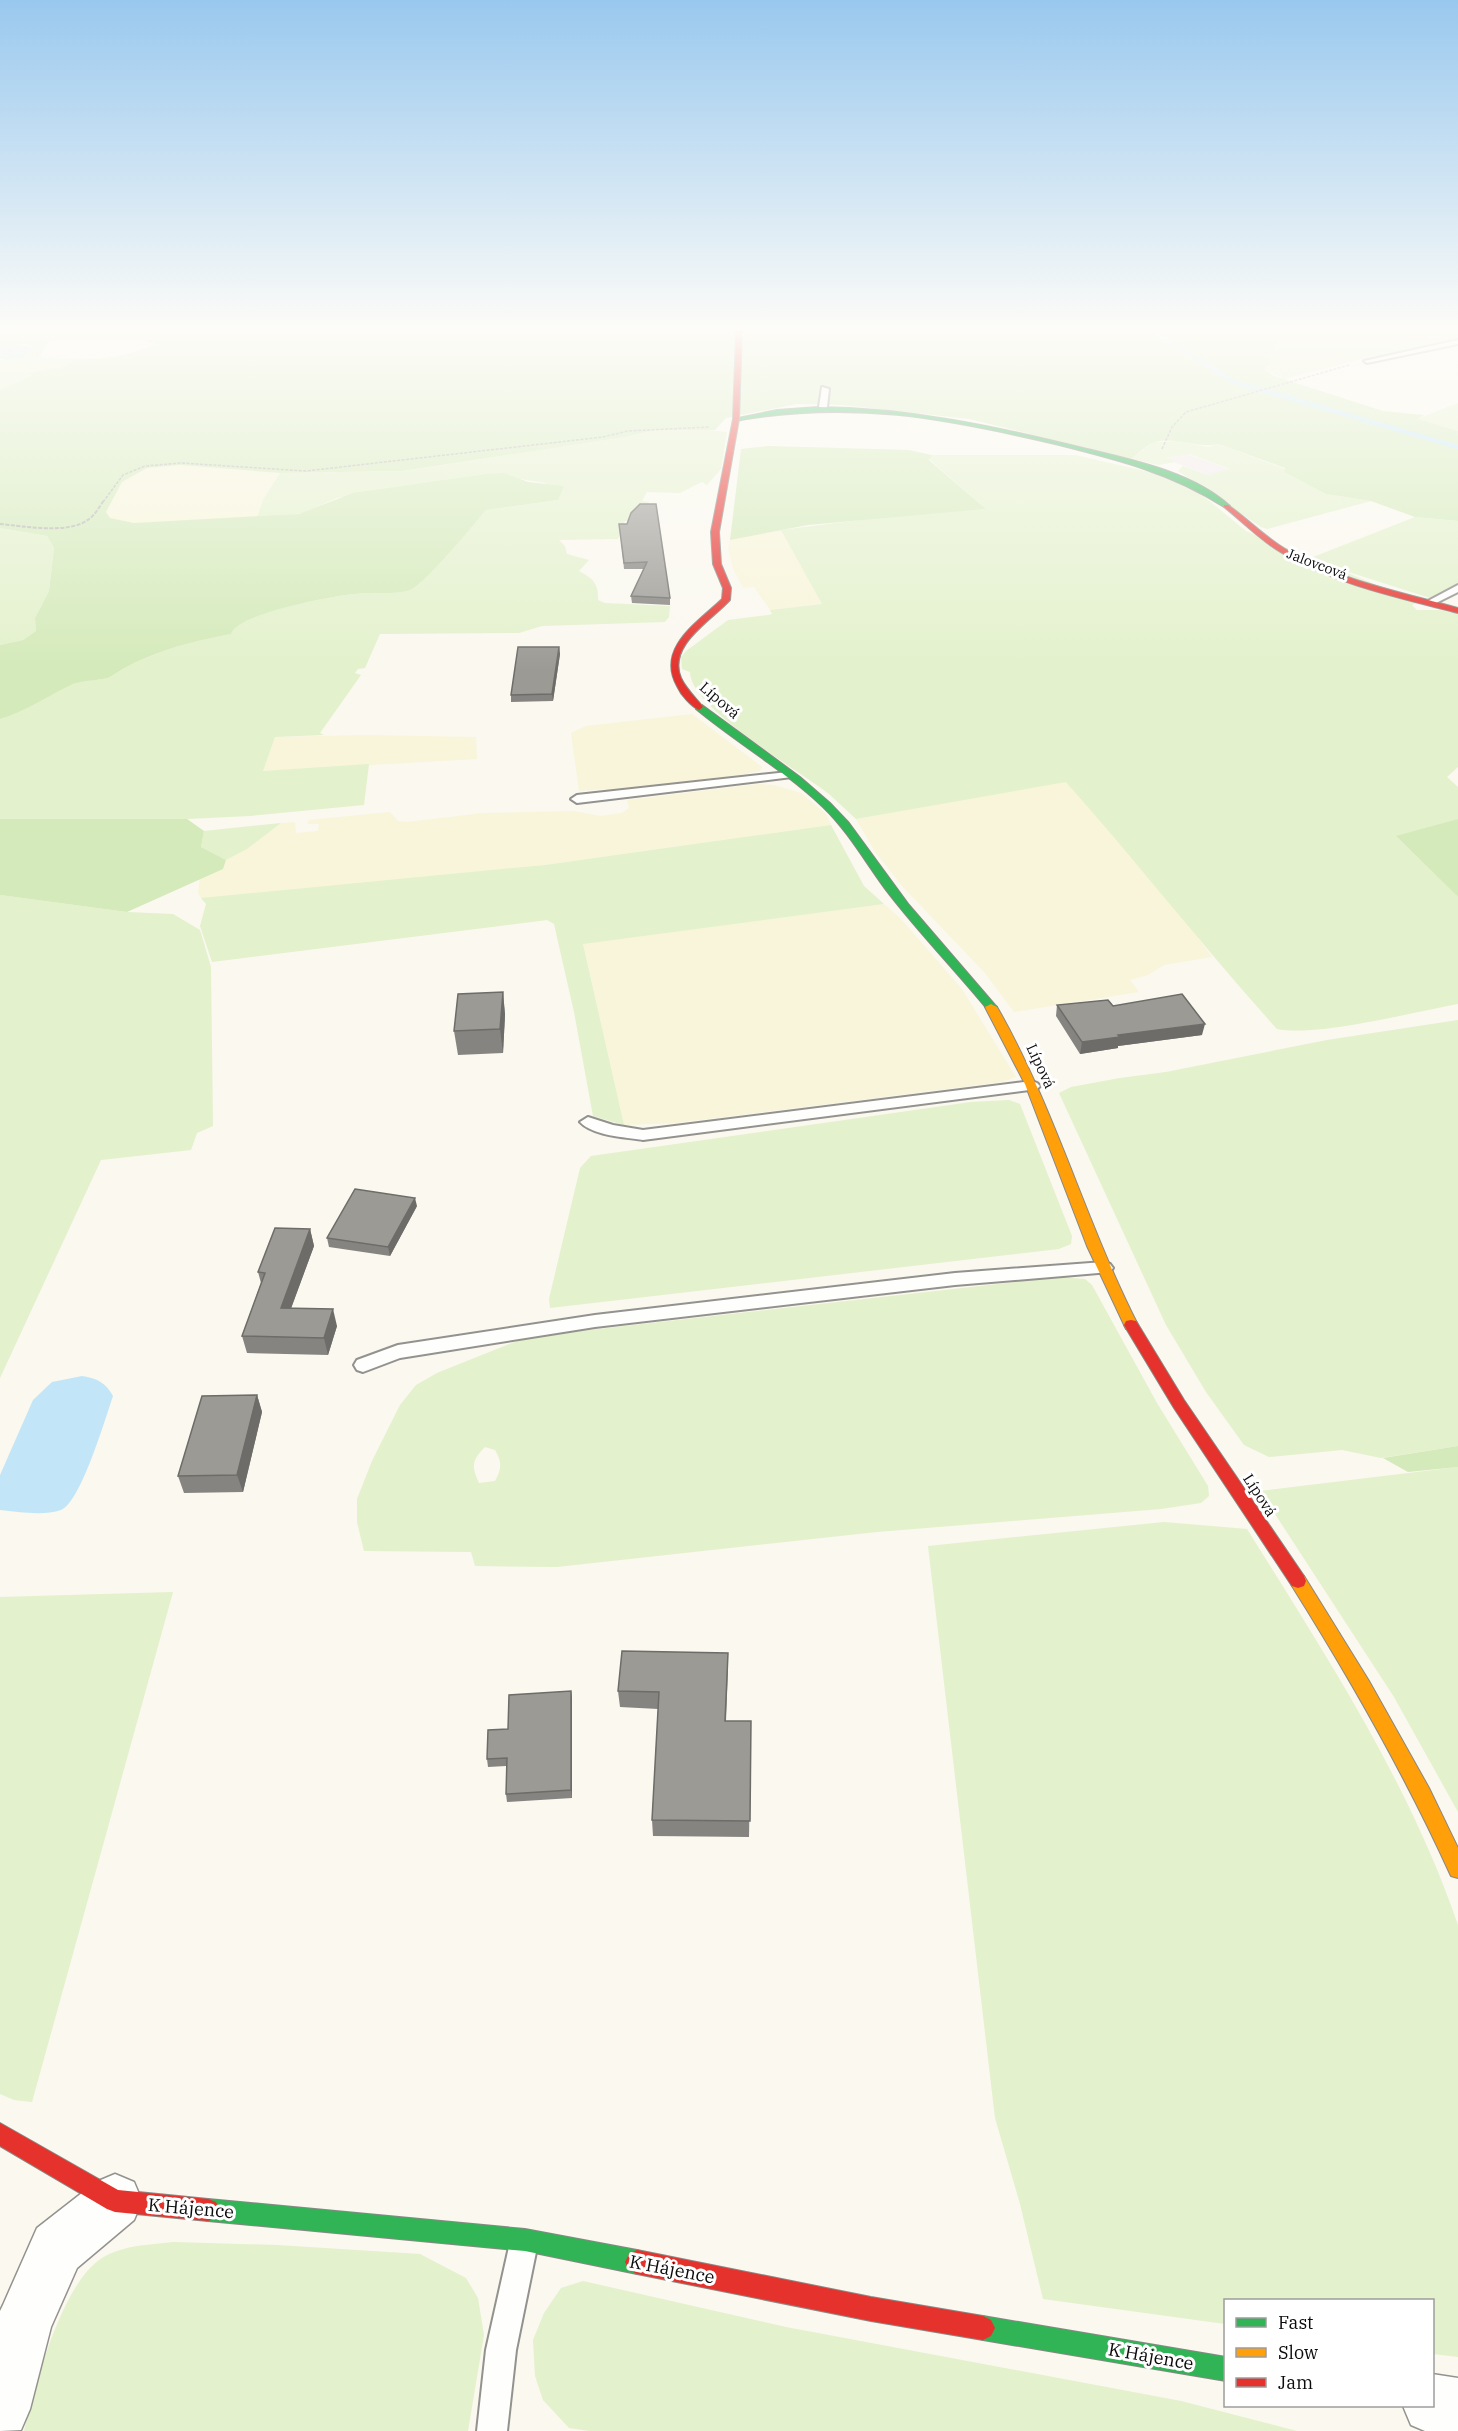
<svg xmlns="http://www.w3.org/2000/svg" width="1458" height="2431" viewBox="0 0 1458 2431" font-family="'IBM Plex Serif',serif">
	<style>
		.industrial { fill: #f1eaed }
		.farmland { fill: #f8f5da }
		.green { fill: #e3f1cc; fill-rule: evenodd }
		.forest { fill: #d4eaba }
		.water { fill: #c2e6f7 }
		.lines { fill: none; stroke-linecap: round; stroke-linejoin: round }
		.stream { stroke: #c2e6f7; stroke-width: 4.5 }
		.lane-casing { stroke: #93928e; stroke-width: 4 }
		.street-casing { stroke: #93928e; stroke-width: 3 }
		.fast-casing { stroke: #898884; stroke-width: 2 }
		.slow-casing { stroke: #898884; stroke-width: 2 }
		.jam-casing { stroke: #898884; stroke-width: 2 }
		.path-far1 { stroke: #b7b7b5; stroke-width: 1.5; stroke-dasharray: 3 1.5; stroke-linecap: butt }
		.path { stroke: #b7b7b5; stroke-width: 2; stroke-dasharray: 4 1.5; stroke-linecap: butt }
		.lane { fill: #fefefd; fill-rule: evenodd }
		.street { fill: #fefefd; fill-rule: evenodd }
		.fast { fill: #30b455; fill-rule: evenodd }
		.slow { fill: #ff9f0a; fill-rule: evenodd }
		.jam { fill: #e5322d; fill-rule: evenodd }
		.wall { fill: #868480 }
		.shaded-wall { fill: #6d6c68 }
		.building { fill: #9c9a95; stroke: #6d6c68; stroke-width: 1.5 }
		.labels { text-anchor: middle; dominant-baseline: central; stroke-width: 6; stroke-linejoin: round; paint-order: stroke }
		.far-street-label { font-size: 14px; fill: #0b0b0b; stroke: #fff }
		.street-label { font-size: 15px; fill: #0b0b0b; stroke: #fff }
		.near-street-label { font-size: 18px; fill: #0b0b0b; stroke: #fff }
	</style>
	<rect width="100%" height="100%" fill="#faf8ef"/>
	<path class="industrial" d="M1187,454L1231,470L1208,475L1166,459Z"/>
	<g class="farmland">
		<path d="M180,465L280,473L263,500L257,518L134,523L110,518L106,512L122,482L130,476L147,468Z"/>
		<path d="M782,530L795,553L822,604L770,610L754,587L743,588L733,569L728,548L730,540Z"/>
		<path d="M692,714L762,767L760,771L707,781L612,791L604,789L579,791L571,733L586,726Z"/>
		<path d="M365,735L476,737L477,759L262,771L275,737Z"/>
		<path d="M1066,781L1188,924L1212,957L1164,965L1148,975L1130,980L1139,992L1014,1012L985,973L903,887L876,853L856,819Z"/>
		<path d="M759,784L774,785L801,793L826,814L831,825L545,865L217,898H201L198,893L200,878L223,869L226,860L247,849L281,823L295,822L296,833L318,831L319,824H307L309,820L390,812L398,821L407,822L483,813L573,811L601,816L622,813L629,808L627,800Z"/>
		<path d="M884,904L901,919L962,989L1016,1077L1002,1082L676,1123L624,1125L583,943Z"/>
	</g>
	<g class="green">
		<path d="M23,331H157L154,338L143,340H27L18,337V333Z"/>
		<path d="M1279,331H1458V340L1395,355L1373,356L1284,379L1264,369L1271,363L1268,358L1280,341L1275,334Z"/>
		<path d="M38,357L74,359L70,365L44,372L33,371L35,375L0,390V361Z"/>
		<path d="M1458,403V431L1417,419Z"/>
		<path d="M690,428L727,432L721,469L707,485L702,482L680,493L647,492L642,501L649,502L641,521H625L618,539L559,540L565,546L567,554L589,560L579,571C592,578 599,583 598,600L605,603L670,606L669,617L665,622L542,626L519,633L380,634L365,668L358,669L355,673L361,675L320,733L324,735L275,737L263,771L369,764L364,805L250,816L187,819H0V719C27,711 49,693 75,683C83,680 106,680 110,677C146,653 188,642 230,634C235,614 332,596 354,594C369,592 397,595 410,590C423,586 475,524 486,510L558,500L545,483L486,474L337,498L304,513L257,518L263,500L280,473L402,471L626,437L655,430Z"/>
		<path d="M1178,441L1208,447L1219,444L1285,469L1326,494L1371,501L1267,529L1261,527L1178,471L1183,466L1208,475L1230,469L1189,454L1167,458L1175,462L1159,465L1131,459L1153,442Z"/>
		<path d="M932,455H1075L1163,475L1196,490L1246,531L1418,602L1412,605L1417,610H1440L1458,614V767L1447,777L1458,787V819L1397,837L1458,897V1004C1413,1012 1319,1037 1277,1029C1204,948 1138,863 1066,782L856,819C847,811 838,802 829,794C800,771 690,708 690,672L682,669L681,657L686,651L728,620L769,615L772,614L770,610L822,604L781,530L892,516L986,509L929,459Z"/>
		<path d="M1415,517L1458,521V584L1430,598L1308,559Z"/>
		<path d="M0,528L47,536L54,548L49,591L35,618L36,631L23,640L0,645Z"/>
		<path d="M281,823L247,849L226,860L201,847L204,831Z"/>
		<path d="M831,825L864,886L884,904L583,944L624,1125L593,1116L574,1012L554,924L547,920L212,962L200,926L206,904L201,898L545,865Z"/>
		<path d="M0,895L127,912L173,914L200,930L211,967L213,1126L197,1133L191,1150L101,1160L0,1378Z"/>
		<path d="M1458,1020V1446L1381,1458L1342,1450L1269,1457L1244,1445L1206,1392L1166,1325L1059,1093L1071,1087L1120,1078L1166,1072L1327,1040Z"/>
		<path d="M1009,1100L1020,1104L1072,1236L1071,1244L1059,1249L550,1308L549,1299L580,1168L591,1156L971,1102Z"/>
		<path d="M1061,1277L1085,1279L1092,1285L1157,1403L1208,1486L1209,1496L1201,1503L1161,1509L877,1532L557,1567L475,1566L471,1552L364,1551L357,1522V1499L372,1461L400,1405L416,1385L437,1373L527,1337ZM485,1447L495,1450C502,1462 502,1468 495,1481L479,1483C471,1466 472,1460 485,1447Z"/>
		<path d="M1458,1467V1812L1394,1697L1260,1491Z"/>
		<path d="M1164,1522L1247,1529C1326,1656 1409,1782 1458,1925V2357L1433,2354L1432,2300H1226L1225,2324L1043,2299L1020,2204L995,2118L928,1546Z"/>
		<path d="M173,1592L32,2102L14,2100L0,2094V1597Z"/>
		<path d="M173,2242L277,2245L420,2254L466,2278L478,2298L484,2335L468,2431H24C35,2385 62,2283 102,2258C123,2245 149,2245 173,2242Z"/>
		<path d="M583,2281L786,2327L1181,2401L1297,2431H589L569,2428L543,2400L535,2376L533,2340L544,2313L561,2288Z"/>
	</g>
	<g class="forest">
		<path d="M0,331H23L18,333V337L27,340L51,339L38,357L0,361L35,347L25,344L0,347Z"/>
		<path d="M157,331H1279L1275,334L1280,340L1268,357L1271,363L1264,369L1274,376L1383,411L1424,415L1418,419L1458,431V521L1415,517L1371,501L1326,494L1284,472L1285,468L1219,444C1198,449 1177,436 1155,442C1147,444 1138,454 1131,459L969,419L842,405L797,404L726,418L715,430H655L626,437L402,471L280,473L180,465L147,468L122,482L106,512L110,518L134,523L299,514L353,493L486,474L504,473L528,482L564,486L558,500L486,510C475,524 423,586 410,590C397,595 369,592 354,594C333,596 235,614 231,634C188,642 146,653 110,677C107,680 80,680 71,685C47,696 25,712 0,719V645L23,640L36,631L35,618L49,591L54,548L47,536L0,528V390L33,375L28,374C42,367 64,373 74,359C103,360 130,356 156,344L143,340L154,338Z"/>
		<path d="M768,446L909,450L932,455L929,460L986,509L808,525L730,540L741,449Z"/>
		<path d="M0,819H187L204,831L201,847L226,860L223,869L127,912L0,895Z"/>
		<path d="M1458,819V897L1396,836Z"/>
		<path d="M1458,1446V1467L1408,1472L1383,1458Z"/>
	</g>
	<g class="water">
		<path d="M12,344L35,347L21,358L0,359V347Z"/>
		<path d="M82,1376C97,1378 106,1383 113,1396C105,1419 81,1502 61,1510C44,1516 18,1512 0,1510V1475L33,1400L52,1382Z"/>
	</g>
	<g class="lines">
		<path class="stream" d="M1153,331L1234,382L1458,447"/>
		<g class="lane-casing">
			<g id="lane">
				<path d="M1458,340V344L1367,363L1364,361Z"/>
				<path d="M822,387L829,389L827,407L823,409L819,407Z"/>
				<path d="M1458,585V592L1434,604L1426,602Z"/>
				<path d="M788,772L792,773V777L577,803L571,799L577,795Z"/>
				<path d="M1032,1081L1037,1083L1040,1086L1037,1089L643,1140C625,1137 593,1136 580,1122L588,1117L613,1125L643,1130Z"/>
				<path d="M1104,1262L1110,1264L1113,1268L1110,1272L955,1285L595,1327L400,1358L363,1372L357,1370L354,1365L357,1360L398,1345L595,1315L955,1273Z"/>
				<path d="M523,2233L533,2237L537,2247L516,2350L507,2431H477L486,2350L509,2247L513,2237Z"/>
			</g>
		</g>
		<g class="street-casing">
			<g id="street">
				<path d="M115,2174L134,2182L142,2201L134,2220L77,2268L51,2327L30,2409L21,2430L0,2431V2311L3,2305L37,2228L96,2182Z"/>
				<path d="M1432,2374L1458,2378V2431H1425L1411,2425L1403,2406H1432Z"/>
			</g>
		</g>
		<g class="fast-casing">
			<g id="fast">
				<path d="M818,407C909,408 995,426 1083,448C1132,460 1191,471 1230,506L1224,507C1172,473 1115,459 1055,444C944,418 850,400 736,421L733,419L777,410Z"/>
				<path d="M696,705H702L800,777L830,803L849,823L909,905L995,1005L997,1007L995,1009H987C955,970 920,934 889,894C867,865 849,832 823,807C784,770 737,743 696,709Z"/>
				<path d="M208,2199L525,2229L637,2250L645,2254L649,2262L645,2270L637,2274L525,2251L208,2221L200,2218L197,2210L200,2202Z"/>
				<path d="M983,2316L1226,2357V2381L983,2340L975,2336L971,2328L975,2320Z"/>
			</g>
		</g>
		<g class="slow-casing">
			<g id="slow">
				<path d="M991,1004L997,1007C1055,1108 1085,1221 1138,1325L1136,1329H1126L1087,1246L1025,1084L985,1007Z"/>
				<path d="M1298,1574L1304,1576L1369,1681L1429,1788L1458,1848V1878L1451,1876C1405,1775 1351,1680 1292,1586L1290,1581L1292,1576Z"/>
			</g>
		</g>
		<g class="jam-casing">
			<g id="jam">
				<path d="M736,331H742L739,419L719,532L721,564L731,588L730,600C712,620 667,645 681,678C686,689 695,697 703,707L699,710C691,706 681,695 677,686C656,648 697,623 722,599L723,588L713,564L711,532L733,419Z"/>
				<path d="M1224,505H1228C1248,519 1266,538 1287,550C1339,580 1401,592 1458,608V613C1400,598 1334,584 1282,553C1261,541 1243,522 1224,507Z"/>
				<path d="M1131,1320L1136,1321L1184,1400L1304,1576L1306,1581L1304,1586L1298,1588L1292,1586L1174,1408L1124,1325L1126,1321Z"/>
				<path d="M0,2123L118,2190L208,2199L216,2202L219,2210L216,2218L208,2221L115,2212L107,2209L0,2146Z"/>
				<path d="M637,2250L871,2297L983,2316L991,2320L995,2328L991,2336L983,2340L871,2321L637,2274L629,2270L625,2262L629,2254Z"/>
			</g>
		</g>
		<g class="path-far1">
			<path d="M1162,449L1172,427L1186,412L1349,365"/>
			<path d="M103,502L123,475L145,466L181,463L306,471L603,437L628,431L709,427"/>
		</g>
		<path class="path" d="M0,524C24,526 69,535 89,519C95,515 100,506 104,500"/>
		<use href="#lane" class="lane"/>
		<use href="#street" class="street"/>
		<use href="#fast" class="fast"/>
		<use href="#slow" class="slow"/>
		<use href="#jam" class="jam"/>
	</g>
	<g class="wall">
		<path d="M627,524L670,598V605L632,603L631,596L644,569H624L620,530Z"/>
		<path d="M559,647L560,654L553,701L511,702V695Z"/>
		<path d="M503,992L505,1015L503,1053L458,1055L454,1031Z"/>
		<path d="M1057,1005L1113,1006L1202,1035L1118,1046V1048L1080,1054L1056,1016Z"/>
		<path d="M417,1206L390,1256L329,1247L327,1238Z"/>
		<path d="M310,1229L314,1246L291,1308L337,1326L328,1355L247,1353L242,1336L261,1283L258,1272Z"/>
		<path d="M257,1395L262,1412L243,1492L184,1493L178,1476Z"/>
		<path d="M728,1669L726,1721H751L749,1837L653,1836L652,1820L658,1709L620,1707L618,1691Z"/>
		<path d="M571,1691L572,1699V1798L507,1802L506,1794V1766L488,1767L487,1759L508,1729Z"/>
	</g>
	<g class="shaded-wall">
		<path d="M559,647L560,654L553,701L552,694Z"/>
		<path d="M503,992L505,1015L503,1053L500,1029Z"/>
		<path d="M1205,1024L1202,1035L1118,1046V1048L1080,1054L1082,1042L1118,1035Z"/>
		<path d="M415,1198L417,1206L390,1256L388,1247Z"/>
		<path d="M310,1229L314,1246L285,1325L281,1308Z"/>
		<path d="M333,1309L337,1326L328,1355L324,1338Z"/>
		<path d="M257,1395L262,1412L243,1492L237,1475Z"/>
		<path d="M571,1691L572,1699V1798L571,1790Z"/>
	</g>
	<g class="building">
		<path d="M640,504H656L670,598L631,596L647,562L624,563L619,524H627L631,513Z"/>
		<path d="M518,647H559L552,694L511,695Z"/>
		<path d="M503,992L500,1029L454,1031L458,994Z"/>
		<path d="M1182,994L1205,1024L1118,1035L1120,1037L1082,1042L1057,1005L1108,1000L1113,1006Z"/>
		<path d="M355,1189L415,1198L388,1247L327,1238Z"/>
		<path d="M275,1228L310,1229L281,1308L333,1309L324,1338L242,1336L265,1273L258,1272Z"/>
		<path d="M257,1395L237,1475L178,1476L202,1396Z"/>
		<path d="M622,1651L728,1653L725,1721H751L750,1821L652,1820L659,1692L618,1691Z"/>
		<path d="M571,1691V1790L506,1794L507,1758L487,1759L488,1730L508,1729L509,1695Z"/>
	</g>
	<linearGradient id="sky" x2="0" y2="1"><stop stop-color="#99c8ee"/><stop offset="0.49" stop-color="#fdfcf8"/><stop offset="1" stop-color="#fdfcf8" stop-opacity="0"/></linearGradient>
	<rect width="1458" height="671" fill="url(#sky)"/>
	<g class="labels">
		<g class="far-street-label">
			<text transform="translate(1317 564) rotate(21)">Jalovcová</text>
		</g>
		<g class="street-label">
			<text transform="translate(720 700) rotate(41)">Lípová</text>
			<text transform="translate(1041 1066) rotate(65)">Lípová</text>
			<text transform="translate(1260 1495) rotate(57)">Lípová</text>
		</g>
		<g class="near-street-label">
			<text transform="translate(191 2208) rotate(5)">K Hájence</text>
			<text transform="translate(672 2269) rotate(11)">K Hájence</text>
			<text transform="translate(1151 2356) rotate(10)">K Hájence</text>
		</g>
	</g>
	<rect x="1224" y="2299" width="210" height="108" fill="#ffffff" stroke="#9d9d9d" stroke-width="1.5"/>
	<rect x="1236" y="2318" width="30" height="9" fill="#30b455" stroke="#9d9d9d" stroke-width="1.5"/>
	<text x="1278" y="2329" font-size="18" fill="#0b0b0b">Fast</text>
	<rect x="1236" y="2348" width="30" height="9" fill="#ff9f0a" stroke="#9d9d9d" stroke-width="1.5"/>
	<text x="1278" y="2359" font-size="18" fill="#0b0b0b">Slow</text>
	<rect x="1236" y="2378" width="30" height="9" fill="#e5322d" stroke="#9d9d9d" stroke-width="1.5"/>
	<text x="1278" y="2389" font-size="18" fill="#0b0b0b">Jam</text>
</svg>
